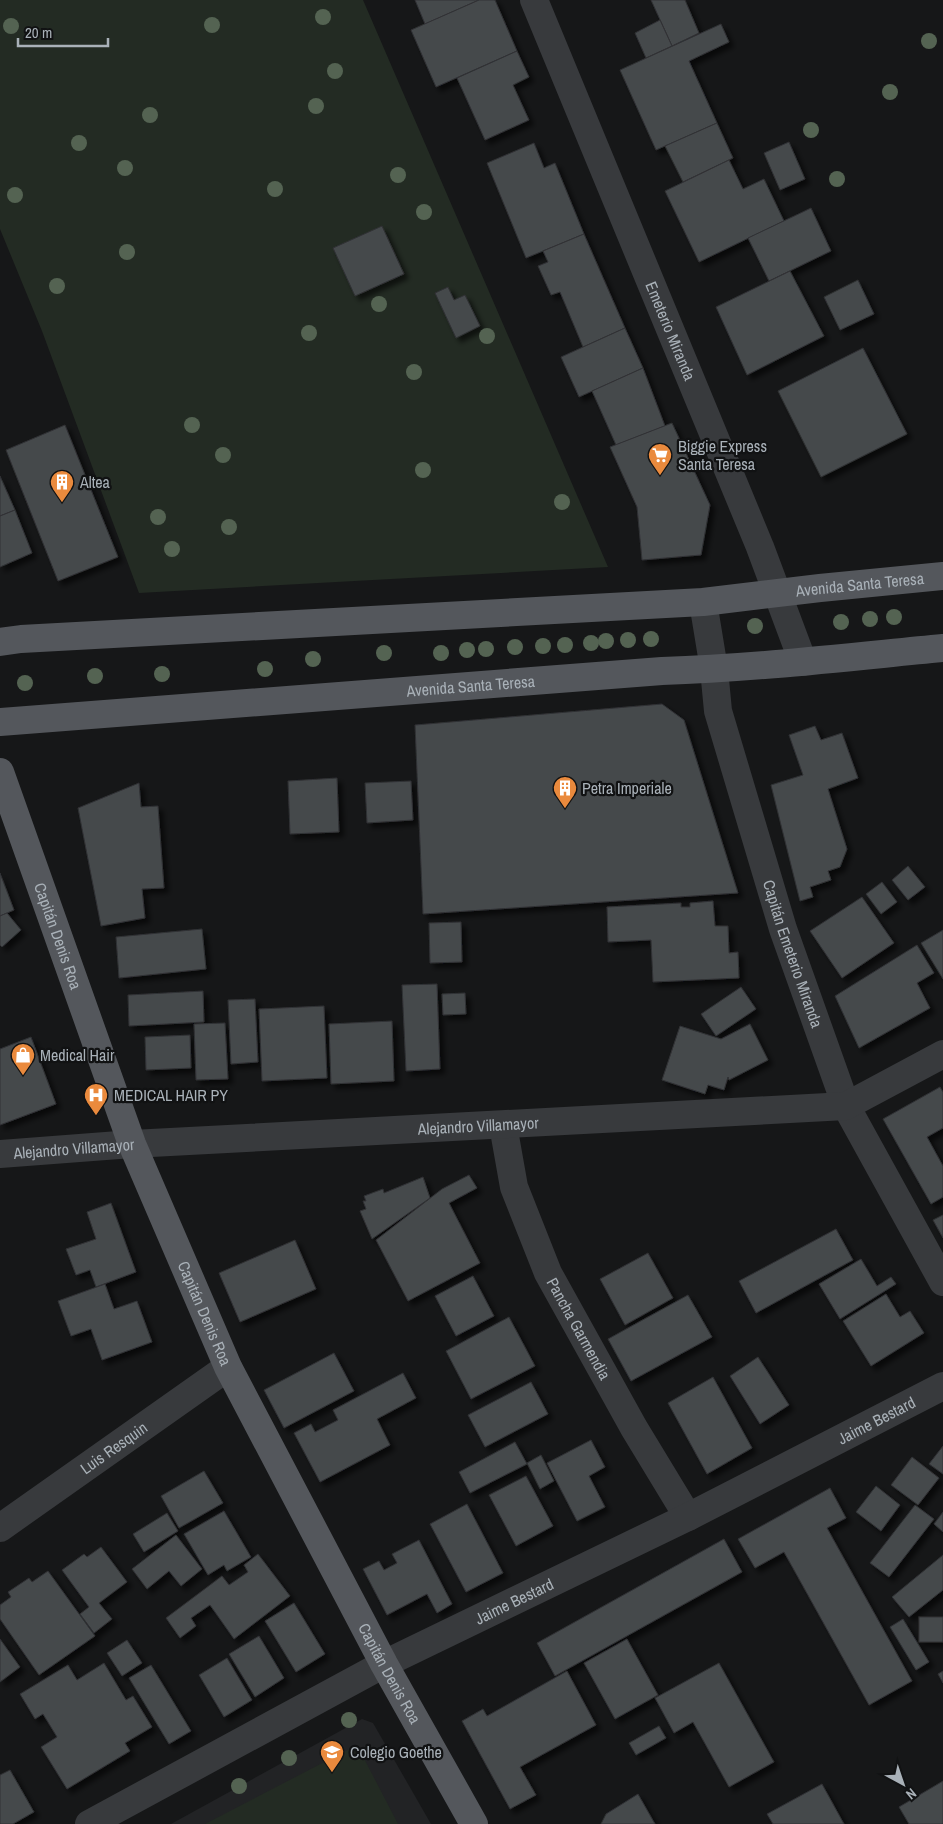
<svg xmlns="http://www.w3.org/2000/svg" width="943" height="1824" viewBox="0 0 943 1824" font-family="'Archivo Narrow',sans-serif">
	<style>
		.built { fill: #222325 }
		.green { fill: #232b23; fill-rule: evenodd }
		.building { fill: #45484b; stroke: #303134; filter: url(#shadow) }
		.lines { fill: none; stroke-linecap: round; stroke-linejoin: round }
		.minor { stroke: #383a3d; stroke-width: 28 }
		.major { stroke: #54575c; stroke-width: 28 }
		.tree { fill: #546352 }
		.labels { text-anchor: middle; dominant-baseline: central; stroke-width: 4.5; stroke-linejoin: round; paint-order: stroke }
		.street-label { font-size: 16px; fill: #a9b1b8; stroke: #111213 }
		.poi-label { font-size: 16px; fill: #a9b1b8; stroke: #111213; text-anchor: start }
	</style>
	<defs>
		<filter id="shadow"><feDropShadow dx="4.5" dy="4.5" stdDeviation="2.5" flood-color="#0009"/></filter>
	</defs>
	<rect width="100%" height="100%" fill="#161718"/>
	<path class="built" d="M362,1719L373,1723L431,1824H171Z"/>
	<g class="green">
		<path d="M0,0H363L608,567L139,593L42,331L0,229ZM382,227L403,274L355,296L334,248ZM448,287L454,300L465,295L480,327L456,338L435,293Z"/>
		<path d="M357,1745L398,1824H205Z"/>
	</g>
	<g class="building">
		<path d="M415,0H479L425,24Z"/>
		<path d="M479,0H495L517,51L436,87L411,30Z"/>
		<path d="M651,0H685L699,33L672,46Z"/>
		<path d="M660,20L672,46L646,58L635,33Z"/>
		<path d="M721,24L729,42L689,61L717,123L656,150L620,70Z"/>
		<path d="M517,51L529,77L513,85L529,120L485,140L457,78Z"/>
		<path d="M717,123L733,158L683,182L665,146Z"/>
		<path d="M789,142L805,179L780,190L764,153Z"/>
		<path d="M534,143L544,168L555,163L584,234L526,258L487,163Z"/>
		<path d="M729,160L743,189L764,179L784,221L699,262L665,191Z"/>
		<path d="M811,208L831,251L769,281L748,238Z"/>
		<path d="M382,226L404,274L355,296L333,248Z"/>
		<path d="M584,234L625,328L583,347L560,292L551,295L538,266L548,262L543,251Z"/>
		<path d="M790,271L824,336L747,375L716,307Z"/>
		<path d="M858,280L874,314L840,330L824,297Z"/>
		<path d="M448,287L454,300L465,295L480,326L456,338L435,293Z"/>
		<path d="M625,328L643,368L579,397L561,357Z"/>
		<path d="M863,348L907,434L821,477L778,391Z"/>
		<path d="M643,368L665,426L616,445L592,391Z"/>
		<path d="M672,423L710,505L701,555L642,560L637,507L610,447Z"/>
		<path d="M65,425L118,557L58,581L6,450Z"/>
		<path d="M0,476L15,510L0,516Z"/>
		<path d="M15,510L32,553L0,567V516Z"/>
		<path d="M662,704L684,720L738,893L423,914L415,725Z"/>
		<path d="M815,726L821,740L842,733L858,778L828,789L847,849L840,867L828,871L831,880L810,887L813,897L800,901L771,785L803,775L789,735Z"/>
		<path d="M337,778L339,832L290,834L288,781Z"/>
		<path d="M411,781L413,820L367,823L365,783Z"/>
		<path d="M139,783L141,807L158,806L164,888L142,889L145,918L101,926L78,808Z"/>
		<path d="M908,866L925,887L908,900L892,880Z"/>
		<path d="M0,873L14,910L0,916Z"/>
		<path d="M882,882L897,902L881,914L866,894Z"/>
		<path d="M862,897L894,943L842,978L810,931Z"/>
		<path d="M713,901L715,926H728L729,953L738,952L739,978L653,982L651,940L608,942L607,907L681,903V907H690V903Z"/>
		<path d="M7,913L21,930L2,947L0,945V916Z"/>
		<path d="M461,922L462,962L430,963L429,923Z"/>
		<path d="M202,929L206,969L119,978L116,937Z"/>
		<path d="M943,930V979L921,943Z"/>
		<path d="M917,945L934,973L917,983L930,1008L859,1048L835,996Z"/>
		<path d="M437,984L440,1069L406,1071L402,985Z"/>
		<path d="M741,987L756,1009L716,1036L701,1014Z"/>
		<path d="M203,991L204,1022L129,1026L128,995Z"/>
		<path d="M465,993L466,1014L443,1015L442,994Z"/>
		<path d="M255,999L258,1062L231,1064L228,1000Z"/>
		<path d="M324,1006L327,1078L262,1081L259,1009Z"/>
		<path d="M392,1021L394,1081L331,1084L329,1024Z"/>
		<path d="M225,1023L228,1079L196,1080L194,1024Z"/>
		<path d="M750,1024L768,1060L729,1080L728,1077L724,1090L708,1085L705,1094L662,1080L680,1026L721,1039Z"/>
		<path d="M190,1035L191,1068L146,1070L145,1037Z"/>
		<path d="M31,1037L56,1104L0,1125V1049Z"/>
		<path d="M940,1087L943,1092V1128L927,1137L943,1166V1197L931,1204L883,1119Z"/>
		<path d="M469,1175L477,1188L449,1203L480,1263L408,1301L376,1240L442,1189Z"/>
		<path d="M423,1177L430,1198L372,1239L360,1211L366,1209L363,1201H366L364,1196L383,1189L384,1193Z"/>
		<path d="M111,1203L136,1272L96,1287L90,1270L76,1275L66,1249L96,1239L87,1212Z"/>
		<path d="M943,1215V1238L933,1220Z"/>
		<path d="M836,1229L853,1260L756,1313L739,1281Z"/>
		<path d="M295,1240L316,1289L240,1322L219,1273Z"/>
		<path d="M648,1253L673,1298L625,1325L600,1279Z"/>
		<path d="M861,1259L877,1286L891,1277L896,1284L840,1319L819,1284Z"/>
		<path d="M473,1276L494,1316L456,1336L435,1296Z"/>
		<path d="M105,1284L114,1309L137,1301L152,1342L102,1360L91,1329L71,1336L58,1301Z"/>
		<path d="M886,1294L900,1317L910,1311L924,1333L871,1366L843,1321Z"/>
		<path d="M688,1295L712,1337L631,1381L608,1339Z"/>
		<path d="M509,1317L535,1366L471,1399L446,1351Z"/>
		<path d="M334,1353L354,1391L284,1428L264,1390Z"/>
		<path d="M758,1357L789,1405L760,1424L730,1376Z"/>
		<path d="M403,1373L416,1398L377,1419L390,1445L320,1482L294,1433L311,1424L315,1432L338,1420L333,1410Z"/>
		<path d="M713,1377L752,1448L707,1474L668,1403Z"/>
		<path d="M531,1382L548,1414L485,1447L468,1415Z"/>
		<path d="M591,1440L605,1467L589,1476L605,1507L577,1521L547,1463Z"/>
		<path d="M515,1442L527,1464L470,1493L459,1472Z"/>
		<path d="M943,1446V1474L929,1464Z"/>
		<path d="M541,1455L554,1481L540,1489L527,1463Z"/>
		<path d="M912,1457L939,1478L918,1505L891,1485Z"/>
		<path d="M204,1471L223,1503L179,1528L161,1496Z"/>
		<path d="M526,1476L553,1526L516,1546L489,1495Z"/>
		<path d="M876,1486L900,1505L881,1531L856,1512Z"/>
		<path d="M830,1488L846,1518L827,1528L912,1681L869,1705L784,1552L755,1568L738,1539Z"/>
		<path d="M467,1504L503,1573L466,1592L430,1524Z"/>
		<path d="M915,1505L934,1519L889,1577L870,1563Z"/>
		<path d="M224,1511L251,1557L227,1571L224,1565L208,1575L184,1534Z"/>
		<path d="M943,1512V1532L934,1524Z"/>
		<path d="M167,1513L178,1531L144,1552L133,1534Z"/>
		<path d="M176,1535L202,1569L181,1586L169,1571L147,1589L132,1569Z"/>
		<path d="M724,1539L742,1572L555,1676L537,1643Z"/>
		<path d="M419,1540L452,1604L437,1613L427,1594L387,1615L363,1569L379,1561L384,1570L397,1563L392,1554Z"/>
		<path d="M101,1547L127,1582L99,1603L112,1619L94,1633L80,1614L89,1607L62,1570L84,1554L87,1557Z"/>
		<path d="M258,1554L290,1596L234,1639L210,1605L191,1618L196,1626L180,1638L166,1618L222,1576L229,1585L248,1572L244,1565Z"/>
		<path d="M943,1555V1590L909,1617L892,1597Z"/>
		<path d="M48,1571L95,1636L39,1675L0,1619V1605L11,1597L8,1592L29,1578L32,1582Z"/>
		<path d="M294,1603L325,1654L296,1672L265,1621Z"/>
		<rect x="919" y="1617" width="24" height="25"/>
		<path d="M903,1619L929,1662L916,1670L890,1627Z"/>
		<path d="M259,1636L284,1678L255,1697L229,1654Z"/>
		<path d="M0,1639L20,1667L0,1682Z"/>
		<path d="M627,1639L658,1695L615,1719L584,1663Z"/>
		<path d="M127,1640L142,1663L122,1676L107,1653Z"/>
		<path d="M227,1658L252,1700L224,1717L199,1675Z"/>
		<path d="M104,1663L126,1700L133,1696L152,1727L125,1743L130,1751L67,1789L41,1747L57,1737L43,1714L35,1719L20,1694L68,1665L77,1680Z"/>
		<path d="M719,1663L774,1762L729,1787L693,1722L674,1733L655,1698Z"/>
		<path d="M151,1665L191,1731L169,1744L129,1678Z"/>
		<path d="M567,1671L596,1725L520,1767L536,1795L510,1809L462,1721L483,1709L487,1716Z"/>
		<path d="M943,1671V1683L938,1674Z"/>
		<path d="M659,1726L666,1738L636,1755L629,1743Z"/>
		<path d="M10,1770L34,1812L13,1824H0V1775Z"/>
		<path d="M943,1781V1824H909L899,1807Z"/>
		<path d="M822,1784L844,1824H773L767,1814Z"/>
		<path d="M638,1794L655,1824H601L606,1814Z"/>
	</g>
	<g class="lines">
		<g class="minor">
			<path id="s1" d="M534,0L760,547L803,662"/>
			<path id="s2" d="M703,602L714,669L718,711L783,929L846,1106L943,1282"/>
			<path id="s3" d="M503,1125L514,1187L548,1273L634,1428L688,1517"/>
			<path id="s4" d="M0,1154L132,1144L846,1106L943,1054"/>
			<path id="s5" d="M0,1528L228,1367"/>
			<path id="s6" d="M89,1824L384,1664L688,1517L943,1386"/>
		</g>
		<g class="major">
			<path id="s7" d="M0,642L21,639L703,602L820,588L943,576"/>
			<path id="s8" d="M0,722L662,671C756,668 849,657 943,648"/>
			<path id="s9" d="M0,772L132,1144L228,1367L384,1664L474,1824"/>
		</g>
	</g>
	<g class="tree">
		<circle cx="323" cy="17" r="8"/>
		<circle cx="212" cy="25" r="8"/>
		<circle cx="11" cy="26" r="8"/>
		<circle cx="929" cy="41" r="8"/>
		<circle cx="335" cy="71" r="8"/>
		<circle cx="890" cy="92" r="8"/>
		<circle cx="316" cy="106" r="8"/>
		<circle cx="150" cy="115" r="8"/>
		<circle cx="811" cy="130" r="8"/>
		<circle cx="79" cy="143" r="8"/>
		<circle cx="125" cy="168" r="8"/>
		<circle cx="398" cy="175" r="8"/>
		<circle cx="837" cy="179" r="8"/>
		<circle cx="275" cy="189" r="8"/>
		<circle cx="15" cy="195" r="8"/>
		<circle cx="424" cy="212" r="8"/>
		<circle cx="127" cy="252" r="8"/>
		<circle cx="57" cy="286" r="8"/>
		<circle cx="379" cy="304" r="8"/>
		<circle cx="309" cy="333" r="8"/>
		<circle cx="487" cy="336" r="8"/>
		<circle cx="414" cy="372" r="8"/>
		<circle cx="192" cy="425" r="8"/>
		<circle cx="223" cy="455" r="8"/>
		<circle cx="423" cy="470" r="8"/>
		<circle cx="562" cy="502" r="8"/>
		<circle cx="158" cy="517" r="8"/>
		<circle cx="229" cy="527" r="8"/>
		<circle cx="172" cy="549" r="8"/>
		<circle cx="894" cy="617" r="8"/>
		<circle cx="870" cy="619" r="8"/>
		<circle cx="841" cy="622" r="8"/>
		<circle cx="755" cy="626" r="8"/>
		<circle cx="651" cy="639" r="8"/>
		<circle cx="628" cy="640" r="8"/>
		<circle cx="606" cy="641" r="8"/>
		<circle cx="591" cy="643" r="8"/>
		<circle cx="565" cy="645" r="8"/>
		<circle cx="543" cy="646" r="8"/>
		<circle cx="515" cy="647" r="8"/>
		<circle cx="486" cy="649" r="8"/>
		<circle cx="467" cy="650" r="8"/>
		<circle cx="384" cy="653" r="8"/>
		<circle cx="441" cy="653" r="8"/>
		<circle cx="313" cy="659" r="8"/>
		<circle cx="265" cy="669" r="8"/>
		<circle cx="162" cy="674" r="8"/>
		<circle cx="95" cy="676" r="8"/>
		<circle cx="25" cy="683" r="8"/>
		<circle cx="349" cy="1720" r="8"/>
		<circle cx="289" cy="1758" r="8"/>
		<circle cx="239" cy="1786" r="8"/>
	</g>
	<defs>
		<g id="supermarket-pin" transform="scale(1.25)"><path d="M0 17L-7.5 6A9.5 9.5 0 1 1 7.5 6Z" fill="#ea8a3d" stroke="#111213"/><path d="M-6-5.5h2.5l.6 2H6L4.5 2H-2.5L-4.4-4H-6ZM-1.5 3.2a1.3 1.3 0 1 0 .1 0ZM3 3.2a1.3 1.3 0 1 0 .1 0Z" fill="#fff"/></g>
		<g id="building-pin" transform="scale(1.25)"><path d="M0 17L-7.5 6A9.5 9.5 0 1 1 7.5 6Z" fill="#ea8a3d" stroke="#111213"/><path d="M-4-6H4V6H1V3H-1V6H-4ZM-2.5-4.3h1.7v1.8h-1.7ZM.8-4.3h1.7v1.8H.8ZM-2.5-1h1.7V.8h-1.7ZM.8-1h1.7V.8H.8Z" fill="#fff"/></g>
		<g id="shop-pin" transform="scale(1.25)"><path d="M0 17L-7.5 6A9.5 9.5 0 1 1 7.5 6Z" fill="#ea8a3d" stroke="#111213"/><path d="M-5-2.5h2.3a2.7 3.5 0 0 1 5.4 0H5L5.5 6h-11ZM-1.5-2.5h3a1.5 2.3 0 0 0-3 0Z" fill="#fff"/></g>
		<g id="hospital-pin" transform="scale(1.25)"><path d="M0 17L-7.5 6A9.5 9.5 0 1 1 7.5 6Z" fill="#ea8a3d" stroke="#111213"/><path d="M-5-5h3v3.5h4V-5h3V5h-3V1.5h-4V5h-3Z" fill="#fff"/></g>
		<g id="school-pin" transform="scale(1.25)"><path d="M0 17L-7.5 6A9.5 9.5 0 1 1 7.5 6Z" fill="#ea8a3d" stroke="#111213"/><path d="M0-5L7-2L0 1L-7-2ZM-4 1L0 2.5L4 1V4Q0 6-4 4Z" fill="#fff"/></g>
	</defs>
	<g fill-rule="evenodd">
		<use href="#supermarket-pin" x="660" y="455"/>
		<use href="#building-pin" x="62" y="482"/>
		<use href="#building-pin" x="565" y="788"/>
		<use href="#shop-pin" x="23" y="1055"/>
		<use href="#hospital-pin" x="96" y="1095"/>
		<use href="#school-pin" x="332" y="1752"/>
	</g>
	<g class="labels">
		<g class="street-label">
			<text stroke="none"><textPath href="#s1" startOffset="358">Emeterio Miranda</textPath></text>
			<text stroke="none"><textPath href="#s7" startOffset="862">Avenida Santa Teresa</textPath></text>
			<text stroke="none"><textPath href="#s8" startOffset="472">Avenida Santa Teresa</textPath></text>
			<text stroke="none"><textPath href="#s9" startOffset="174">Capitán Denis Roa</textPath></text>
			<text stroke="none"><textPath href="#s2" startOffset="364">Capitán Emeterio Miranda</textPath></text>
			<text stroke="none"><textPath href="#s4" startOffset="479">Alejandro Villamayor</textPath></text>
			<text stroke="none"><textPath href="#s4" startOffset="74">Alejandro Villamayor</textPath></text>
			<text stroke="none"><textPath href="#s9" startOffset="579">Capitán Denis Roa</textPath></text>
			<text stroke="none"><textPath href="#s3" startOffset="219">Pancha Garmendia</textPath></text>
			<text stroke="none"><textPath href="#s6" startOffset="885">Jaime Bestard</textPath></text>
			<text stroke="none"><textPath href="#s5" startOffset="139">Luis Resquin</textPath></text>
			<text stroke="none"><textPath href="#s6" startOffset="480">Jaime Bestard</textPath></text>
			<text stroke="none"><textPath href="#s9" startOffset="984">Capitán Denis Roa</textPath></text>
		</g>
		<g class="poi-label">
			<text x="678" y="446">Biggie Express<tspan x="678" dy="18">Santa Teresa</tspan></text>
			<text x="80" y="482">Altea</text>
			<text x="582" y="788">Petra Imperiale</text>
			<text x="40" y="1055">Medical Hair</text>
			<text x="114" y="1095">MEDICAL HAIR PY</text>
			<text x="350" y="1752">Colegio Goethe</text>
		</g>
	</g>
	<g transform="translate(903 1784) rotate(140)" stroke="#111213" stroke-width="4" paint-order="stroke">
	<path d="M0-4L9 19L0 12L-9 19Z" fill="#a9b1b8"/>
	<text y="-8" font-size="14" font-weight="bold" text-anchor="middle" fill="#a9b1b8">N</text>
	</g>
	<path d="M18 38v8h90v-8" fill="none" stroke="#a9b1b8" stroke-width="2.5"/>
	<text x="25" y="38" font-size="15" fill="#a9b1b8" stroke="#111213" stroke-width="4" paint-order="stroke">20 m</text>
</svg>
